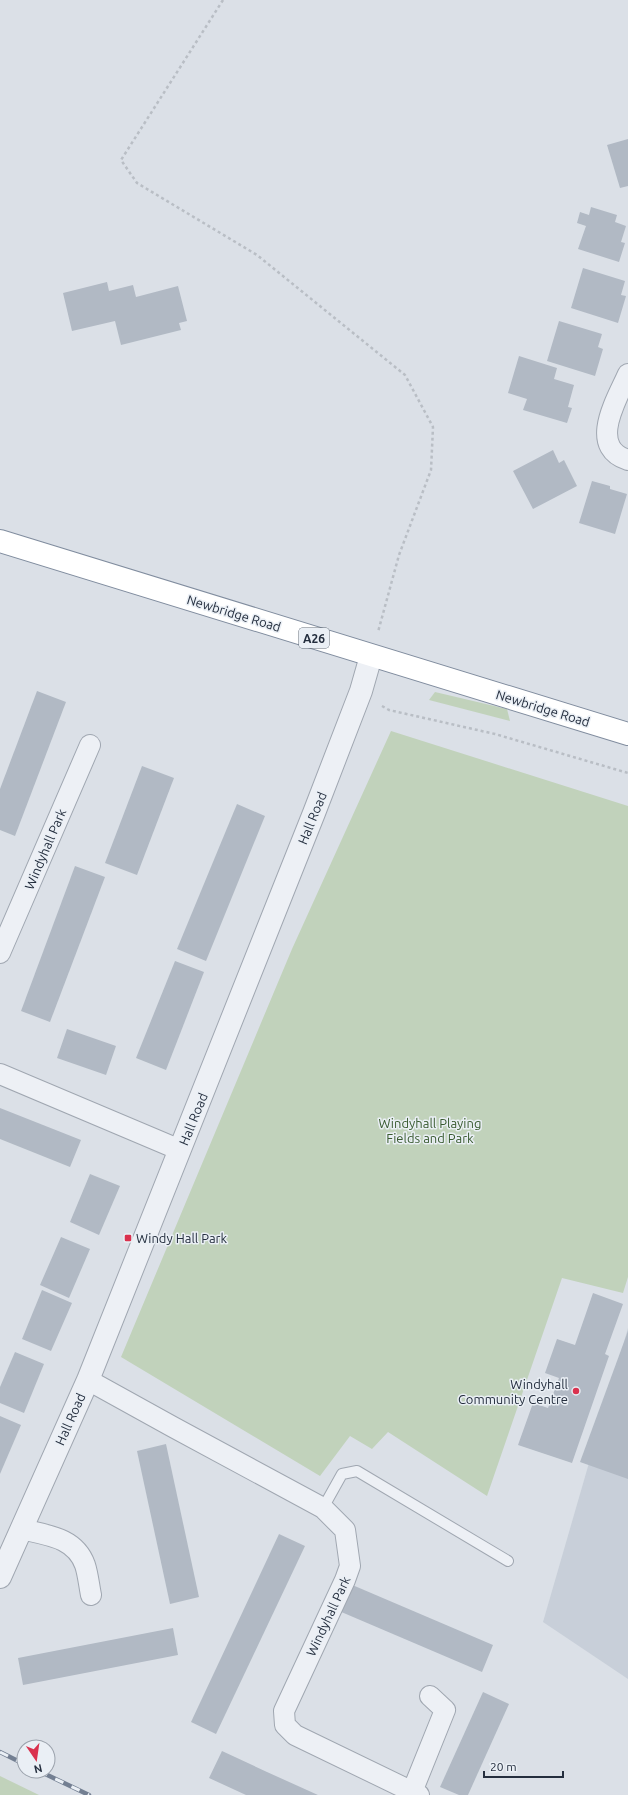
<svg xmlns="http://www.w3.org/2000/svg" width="628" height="1795" viewBox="0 0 628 1795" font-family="Ubuntu,sans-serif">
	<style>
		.built { fill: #c8cfd9 }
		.green { fill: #c1d2bb }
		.building { fill: #b1b9c4 }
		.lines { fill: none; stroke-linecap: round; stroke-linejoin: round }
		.service-casing { stroke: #a0a7b1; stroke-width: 12 }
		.minor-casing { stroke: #a0a7b1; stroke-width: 22 }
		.tertiary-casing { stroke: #a0a7b1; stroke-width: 24 }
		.trunk-casing { stroke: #818d9f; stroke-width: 24 }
		.path { stroke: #b9bec5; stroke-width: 2.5; stroke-dasharray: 3 3; stroke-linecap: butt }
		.service { stroke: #edf0f5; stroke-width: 10 }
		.minor { stroke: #edf0f5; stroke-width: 20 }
		.tertiary { stroke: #edf0f5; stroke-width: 22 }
		.trunk { stroke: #fff; stroke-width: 22 }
		.rail-casing { stroke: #737f92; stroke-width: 4.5 }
		.rail { stroke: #eaeff5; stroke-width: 3; stroke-dasharray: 9; stroke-linecap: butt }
		.poi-dot { fill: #da314e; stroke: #eaeff5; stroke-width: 1.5 }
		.labels { text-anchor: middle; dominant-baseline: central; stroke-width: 3; stroke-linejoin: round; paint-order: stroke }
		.shield { fill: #eaeff5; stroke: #5f6875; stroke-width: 1 }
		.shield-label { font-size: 12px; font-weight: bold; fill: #242e3e }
		.street-label { font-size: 13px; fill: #242e3e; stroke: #eaeff5 }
		.park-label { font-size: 13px; fill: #395b30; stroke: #eaeff5 }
		.poi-label { font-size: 13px; fill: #242e3e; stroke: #eaeff5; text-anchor: start }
	</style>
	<rect width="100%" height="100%" fill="#dbe0e7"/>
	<path class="built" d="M628,1328V1679L543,1622Z"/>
	<g class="green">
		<path d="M435,692L507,709L510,721L429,700Z"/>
		<path d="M391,731L628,806V1277L623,1293L562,1278L487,1496L388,1432L372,1449L350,1436L320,1476L121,1357L292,949Z"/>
		<path d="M0,1776L39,1795H0Z"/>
	</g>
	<g class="building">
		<path d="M628,139V186L620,188L607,145Z"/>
		<path d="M591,207L617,215L615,222L626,226L621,242L625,243L619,262L578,249L586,226L577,223L580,212L589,215Z"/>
		<path d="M583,268L625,281L621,295L626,296L618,323L571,308Z"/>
		<path d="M107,282L109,291L133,285L136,297L178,286L187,321L179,323L181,330L121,345L115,321L72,331L63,293Z"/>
		<path d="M559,321L602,334L598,347L603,349L595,376L547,361Z"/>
		<path d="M519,356L557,368L554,379L574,385L568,407L572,408L567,423L523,410L527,399L508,393Z"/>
		<path d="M553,450L559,463L564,460L577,486L533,509L513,471Z"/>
		<path d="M592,481L610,486V489L627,494L615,534L579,523Z"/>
		<path d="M37,691L66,702L15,836L0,830V789Z"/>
		<path d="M142,766L174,778L137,875L105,863Z"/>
		<path d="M237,804L265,816L206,961L177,949Z"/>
		<path d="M75,866L105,877L50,1022L21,1011Z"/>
		<path d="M175,961L204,972L166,1070L136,1058Z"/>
		<path d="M67,1029L116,1046L106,1075L57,1058Z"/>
		<path d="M0,1108L81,1140L70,1167L0,1139Z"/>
		<path d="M90,1174L120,1186L99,1235L70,1222Z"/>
		<path d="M61,1237L90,1249L69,1298L40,1285Z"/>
		<path d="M42,1290L72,1303L51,1351L22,1339Z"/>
		<path d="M593,1293L623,1304L605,1354L609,1356L572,1463L518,1445L533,1403L548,1408L559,1378L545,1373L557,1339L575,1345Z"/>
		<path d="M628,1331V1479L580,1462Z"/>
		<path d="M15,1352L44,1364L24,1413L0,1403V1387Z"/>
		<path d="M0,1416L21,1425L0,1474Z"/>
		<path d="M166,1444L199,1597L170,1604L137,1451Z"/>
		<path d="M279,1534L305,1546L216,1734L191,1722Z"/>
		<path d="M350,1584L493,1645L482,1672L339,1611Z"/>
		<path d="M173,1628L178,1655L23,1685L18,1658Z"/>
		<path d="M483,1692L509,1704L468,1795H459L440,1787Z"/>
		<path d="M222,1751L267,1772L318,1795H246L209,1778Z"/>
	</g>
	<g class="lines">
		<g class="service-casing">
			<path id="service" d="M323,1508L342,1474L357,1471L508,1561"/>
		</g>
		<g class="minor-casing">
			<g id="minor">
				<path d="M628,374C617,399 587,447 628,460"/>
				<path d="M0,953L90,745"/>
				<path d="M0,1074L180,1150"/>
				<path d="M88,1380L173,1427L323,1508L345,1530L350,1566L345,1580L284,1711L285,1725L295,1735L419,1795"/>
				<path d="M21,1529C46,1535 75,1537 85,1565C88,1574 89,1585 91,1595"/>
				<path d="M412,1792L445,1710L430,1696"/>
			</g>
		</g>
		<g class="tertiary-casing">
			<path id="tertiary" d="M0,1577L88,1380L314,813L361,691L371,656"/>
		</g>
		<g class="trunk-casing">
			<path id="trunk" d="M0,541L628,734"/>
		</g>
		<g class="path">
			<path d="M223,0L121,160L137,183L257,255L405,375L433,427L431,470L399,555L378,632"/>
			<path d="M382,706L389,710L495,734L628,773"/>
		</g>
		<use href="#service" class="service"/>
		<use href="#minor" class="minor"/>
		<use href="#tertiary" class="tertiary"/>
		<use href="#trunk" class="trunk"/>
		<g class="rail-casing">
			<g id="rail">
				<path d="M0,1752L24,1764"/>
				<path d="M39,1771L89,1795"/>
			</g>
		</g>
		<use href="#rail" class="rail"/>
	</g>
	<g class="poi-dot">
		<rect x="124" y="1234" width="8" height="8" rx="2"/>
		<circle cx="576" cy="1391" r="4"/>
	</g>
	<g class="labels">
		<rect class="shield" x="299" y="628" width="30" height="20" rx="3"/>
		<g class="shield-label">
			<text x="314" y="638">A26</text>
		</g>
		<g class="street-label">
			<text transform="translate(234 613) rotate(17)">Newbridge Road</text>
			<text transform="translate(543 708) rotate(17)">Newbridge Road</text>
			<text transform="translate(312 818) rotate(-68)">Hall Road</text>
			<text transform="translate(45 849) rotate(-67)">Windyhall Park</text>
			<text transform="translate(193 1119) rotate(-68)">Hall Road</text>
			<text transform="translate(70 1419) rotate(-66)">Hall Road</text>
			<text transform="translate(328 1616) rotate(-65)">Windyhall Park</text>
		</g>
		<g class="park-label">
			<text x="430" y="1123">Windyhall Playing<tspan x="430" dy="15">Fields and Park</tspan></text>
		</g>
		<g class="poi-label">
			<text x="136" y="1238">Windy Hall Park</text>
			<text x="568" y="1384" text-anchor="end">Windyhall<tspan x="568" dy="15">Community Centre</tspan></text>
		</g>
	</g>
	<g transform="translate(36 1759) rotate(167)"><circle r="19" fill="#eaeff5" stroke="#9ba2ac"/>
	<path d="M0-3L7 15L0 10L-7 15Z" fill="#da314e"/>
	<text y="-6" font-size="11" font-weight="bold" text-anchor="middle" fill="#242e3e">N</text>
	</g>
	<path d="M484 1771v6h79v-6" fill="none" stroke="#242e3e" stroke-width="2"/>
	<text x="490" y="1771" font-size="12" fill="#242e3e" stroke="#eaeff5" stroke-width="3" paint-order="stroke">20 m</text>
</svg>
